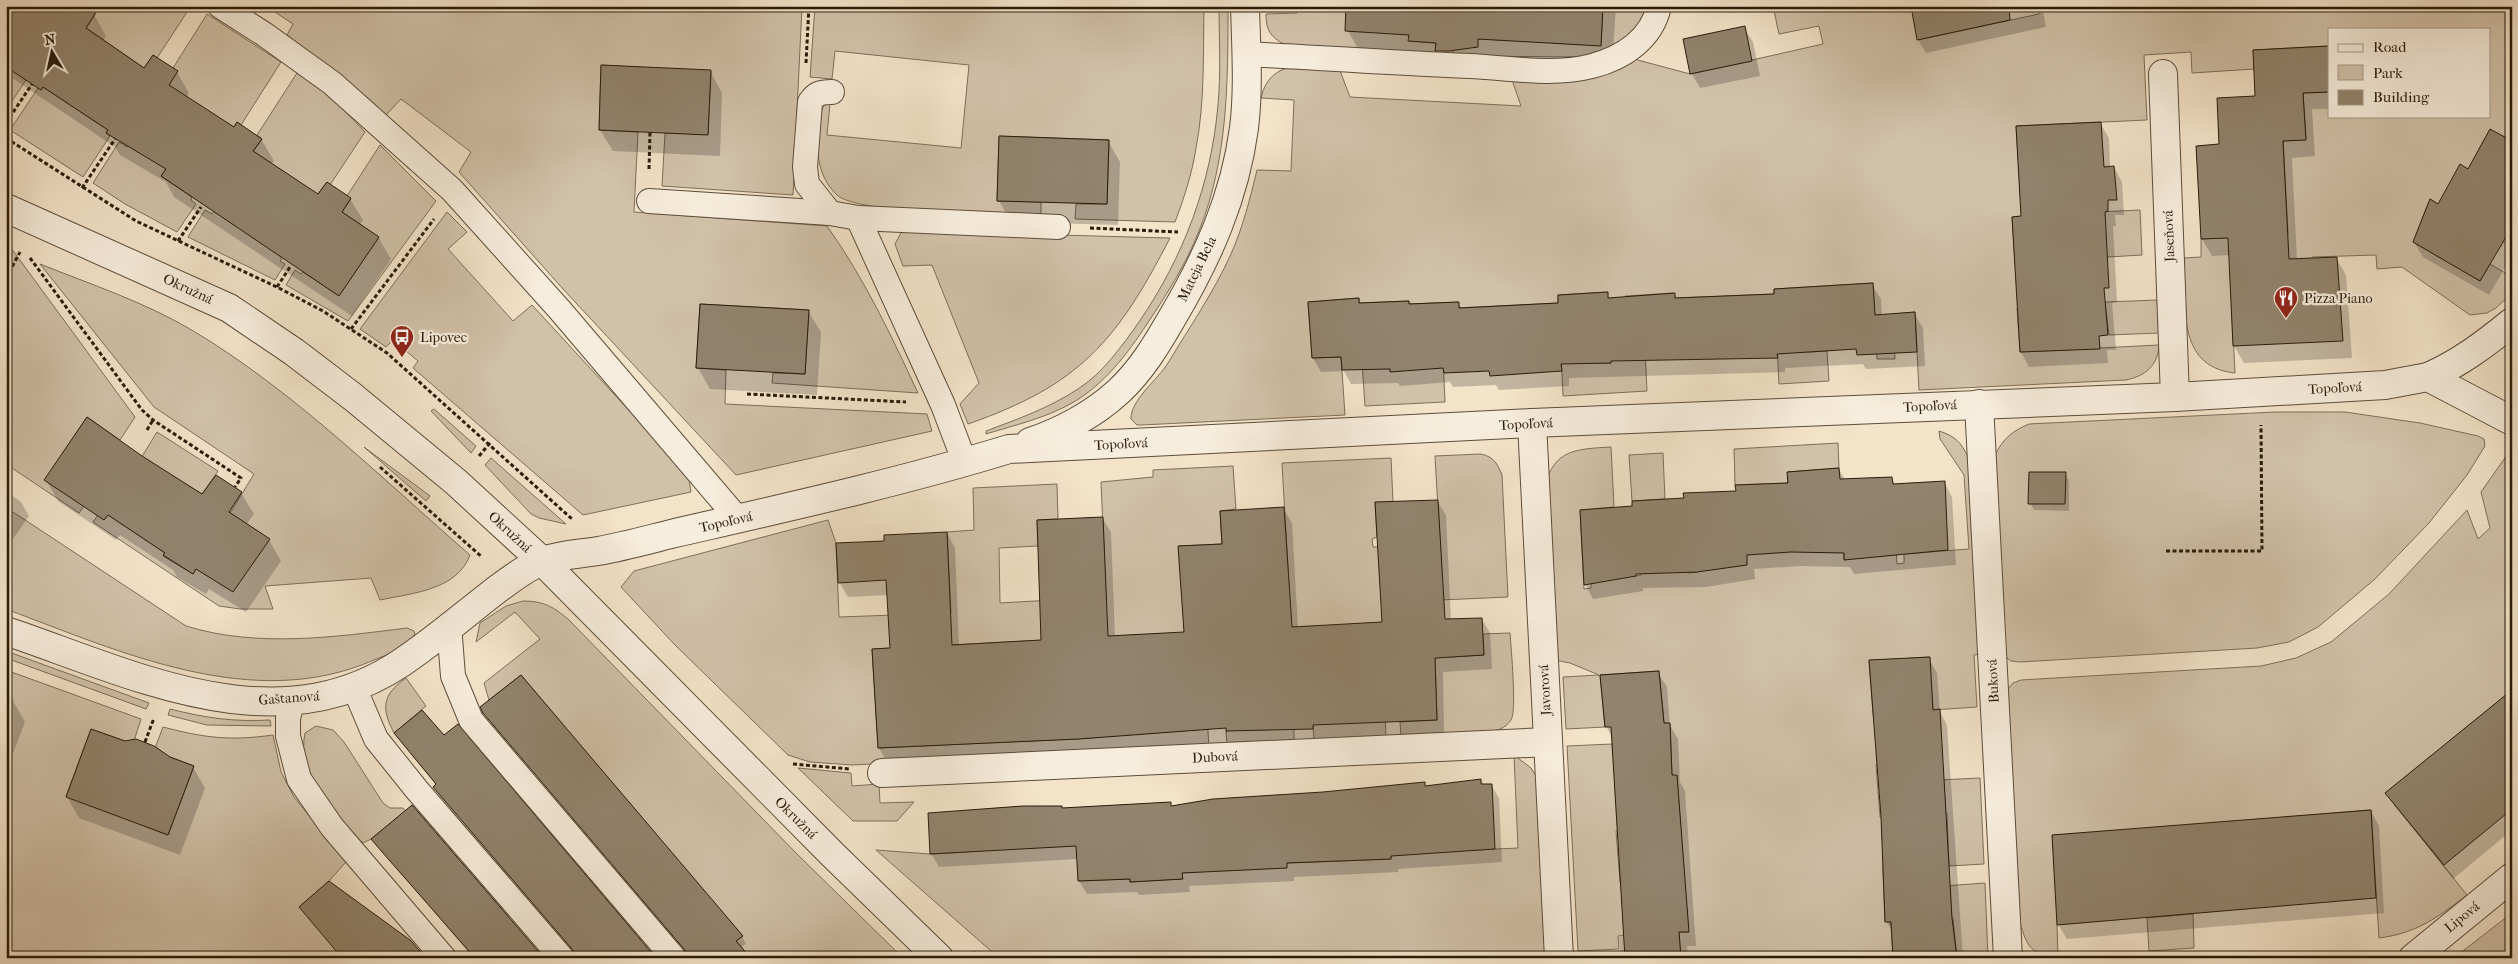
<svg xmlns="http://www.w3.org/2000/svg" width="2518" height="964" viewBox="0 0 2518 964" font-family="'IM FELL French Canon',serif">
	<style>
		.green { fill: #d1c1a9; stroke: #7d6e5a }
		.shadow { fill: #0003 }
		.building { fill: #92836d; stroke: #291b0a }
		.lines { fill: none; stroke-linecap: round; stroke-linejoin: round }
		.service-casing { stroke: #5c4d3a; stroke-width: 26 }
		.minor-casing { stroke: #5c4d3a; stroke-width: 30 }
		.path { stroke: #291b0a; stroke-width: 3; stroke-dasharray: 4 2.5; stroke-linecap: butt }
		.service { stroke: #f7eddc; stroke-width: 24 }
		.minor { stroke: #f7eddc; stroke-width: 28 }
		.labels { text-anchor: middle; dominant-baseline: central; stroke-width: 4.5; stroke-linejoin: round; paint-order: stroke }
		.street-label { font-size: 14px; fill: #291b0a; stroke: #f7eddc }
		.poi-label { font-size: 14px; fill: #291b0a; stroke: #f7eddc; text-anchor: start }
	</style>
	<rect width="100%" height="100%" fill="#f3e3c9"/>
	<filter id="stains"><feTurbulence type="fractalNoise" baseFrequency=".004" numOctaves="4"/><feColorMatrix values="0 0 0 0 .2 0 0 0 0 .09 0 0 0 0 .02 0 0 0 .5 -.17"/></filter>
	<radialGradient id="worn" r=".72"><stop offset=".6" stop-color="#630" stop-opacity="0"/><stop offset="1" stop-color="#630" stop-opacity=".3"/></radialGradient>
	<g class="green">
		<path d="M92,6H191L157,58L153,55L144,68L86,28L95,15Z"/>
		<path d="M266,6H802L793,195L662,186L665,133L708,134L711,71L601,65L599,130L638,132L634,212L827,226C864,278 891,335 918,393L772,383L773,373L805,374L809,310L700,304L696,368L726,370L725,404L927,414L932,431L736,475L563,289L459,172L471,152L401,99L386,115L287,35L293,24Z"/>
		<path d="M815,6H1204C1203,53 1205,102 1196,148C1192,174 1184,198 1175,222L1075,219L1076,204H1107L1109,140L999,136L997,201L1041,202V217C1005,215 857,214 837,195C821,180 816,159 819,139C820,129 819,114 824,105L830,104L827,135L961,148L969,65L835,51L832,79L810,77Z"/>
		<path d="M1219,6H1228C1228,82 1228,159 1199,231C1186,264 1167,294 1147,324C1128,353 1104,385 1072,403C1046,418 1015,425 986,434V431C1018,419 1049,408 1078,389C1103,373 1122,346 1139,322C1184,256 1211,184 1218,105C1221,72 1219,39 1219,6Z"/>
		<path d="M1297,6H1348L1409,35V41L1436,43L1435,55L1284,44C1270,37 1266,29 1266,14L1297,13Z"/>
		<path d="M1603,6H1648L1638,25L1621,45L1582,57L1452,56L1453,44L1478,39L1601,45Z"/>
		<path d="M1773,6H1911L1918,40L2039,14L2038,6H2512V141L2490,130L2479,149L2486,154L2475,173L2460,165L2450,183L2455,187L2443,207L2430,199L2413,242L2480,281L2490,264L2512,277V293L2496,308L2487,313L2470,315L2402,267L2377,269L2376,255L2312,257V268L2230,273L2235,373C2175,367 2186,303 2184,258L2201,257V239L2288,234L2283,141L2306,139L2303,93L2329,92V116H2489V29H2329V46L2253,50L2254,69L2192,73L2191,52L2144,55L2147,120L2016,126L2019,170H2026L2029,216L2012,217L2015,262H2025L2027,307L2017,308L2020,352L2159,345C2158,366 2145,376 2126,380L1919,390L1915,312L1893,314L1895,359H1877L1873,283L1774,289V294L1675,298L1674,293L1625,296L1628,349H1645L1647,391L1563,396L1561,353L1588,352V363H1611L1607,292L1558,295V303L1459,308L1458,302L1409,304V301L1359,303V298L1308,302L1312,358L1341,357L1345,415L1141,425H1137L1131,419C1130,401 1158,379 1168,363C1189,328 1214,292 1231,254C1243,227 1250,199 1257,170L1291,171L1294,100L1261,98C1270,58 1306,66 1339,68L1350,97L1521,106L1511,77C1555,79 1594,81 1634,59L1690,74L1823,44L1819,26L1779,34Z"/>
		<path d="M207,14L281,62L241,125L237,122L228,135L169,85L177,71L173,68Z"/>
		<path d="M6,62L22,73L20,76L26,80L6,110Z"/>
		<path d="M297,73L325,90L365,132L330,185L326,183L317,195L253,152L262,139L257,135Z"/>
		<path d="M43,87L108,130L106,133L110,136L83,177L10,130L38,88L41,90Z"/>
		<path d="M119,142L127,147L130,144L166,169L161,176L192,197L191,200L196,204L177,232L125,204L93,183Z"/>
		<path d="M380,145L436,201L348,321L286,285L295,270L301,274L303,272L339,296L379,237L342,212L351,199L347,196Z"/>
		<path d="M205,210L212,214L214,211L282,257L280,261L285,264L275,280L188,237Z"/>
		<path d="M2140,210L2142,255L2091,258L2098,212Z"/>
		<path d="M447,212L467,232L448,249L513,321L532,305L682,468L689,479L691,492L583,515L413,368L418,361L393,340L386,347L360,329Z"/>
		<path d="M907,231L1170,238C1117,341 1080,385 968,424L960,404L979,383L932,265L903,266L895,244L901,233Z"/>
		<path d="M6,247L11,248L135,417L120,440L87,417L48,475L84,506L79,513L6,464Z"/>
		<path d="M40,264C90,284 144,302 190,329C293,390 380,477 470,555C457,590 413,593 380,600L371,578L265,586L273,609H240L219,606L93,522L98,515L108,514L165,552L163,556L193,574L254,474L154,407Z"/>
		<path d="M2157,300L2159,333L2109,335L2105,302Z"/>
		<path d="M1777,346L1808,352L1827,351L1829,381L1779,384Z"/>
		<path d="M1443,357L1445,402L1365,406L1362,362Z"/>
		<path d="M434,409L476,446L471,453L431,411Z"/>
		<path d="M2275,412H2345L2420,423L2478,436L2484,439L2485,446L2467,475L2429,523L2375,579L2318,627L2289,642L2257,648L2020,662L2011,661L2004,656L1995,455C2003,439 2012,431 2029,424Z"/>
		<path d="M1939,431C1955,436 1961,442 1968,457L1980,654L1974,655L1977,707L1933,710L1929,657L1869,661L1873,713L1882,764L1876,765L1880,817H1885L1883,870L1885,921L1891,922L1893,958H1681L1679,932H1688L1677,776L1672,775L1670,724L1664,723L1659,671L1600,675L1605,727L1566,729L1563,677L1599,675L1570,663L1555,660L1545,486C1554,449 1577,449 1611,447L1614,507L1580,510L1584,589L1591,588V577L1636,576L1641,575V569L1687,567L1688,573L1697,572V559L1747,555L1843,538L1844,559L1896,547L1897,564L1904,563V554L1969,549L1964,475L1940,439Z"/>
		<path d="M157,432L218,471L202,494L141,458Z"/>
		<path d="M1838,443L1839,468L1788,472V483L1735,485L1734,449Z"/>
		<path d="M364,447L430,496L426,501Z"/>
		<path d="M2512,452V690L2386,793L2467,895C2437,918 2417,933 2379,938L2371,810L2143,829L2057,925L2058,956C2032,956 2027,947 2020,923L2007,690L2013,683L2021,680L2261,666L2296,658L2331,642L2389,594L2467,510L2478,539L2490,528L2481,492L2507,455Z"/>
		<path d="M1663,453L1665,499L1632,501L1629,455Z"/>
		<path d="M1481,454C1494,457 1497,463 1502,475L1508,597L1395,602V622L872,649L878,748L1092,738L1206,701L1209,747L852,765L810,762L788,755L675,645L621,587L634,571L828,520L836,543L839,617L951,613L947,532L974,530L973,488L1057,484L1058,519L1037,520L1038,546L999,548L1000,603L1106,597L1101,482L1153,477V470L1233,466L1236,509L1220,511L1222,544L1179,546L1289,586L1282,463L1391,458L1393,502L1375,503L1377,537L1372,539L1373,547H1378L1442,579L1435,456Z"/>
		<path d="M491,458L566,524L539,518L531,514L485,465Z"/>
		<path d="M13,512L186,626C257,648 335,637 407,628L414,631L415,634C409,647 386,655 374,660C253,713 121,652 6,609V523Z"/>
		<path d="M523,601C544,601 554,607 569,620L796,853L903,958H751L736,941L720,910L521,675L489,700L484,683L540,639L515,612L476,642L480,623L506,606Z"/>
		<path d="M1510,633C1511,648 1517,711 1511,720C1505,729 1496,731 1487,732L1401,737L1400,722L1437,720L1435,658L1484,655L1483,634Z"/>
		<path d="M6,651L149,703L146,709L6,658Z"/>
		<path d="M6,670L141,719L133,744L91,729L66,796L168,835L194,766L154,751L163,727C205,738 230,741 273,735L281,772L294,797L346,862L329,881L300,906L343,958H6V719L13,700L6,697Z"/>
		<path d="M406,678L426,706L394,733C381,708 382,695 406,678Z"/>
		<path d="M170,709C206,718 233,722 270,720L271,726L207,725L168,715Z"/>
		<path d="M1385,709L1386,737L1314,741L1313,725L1294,726V742L1227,746L1226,731Z"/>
		<path d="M316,726L333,730L344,742L383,803L390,808H403L428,838L398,817L371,839L363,843C337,817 296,772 305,733Z"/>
		<path d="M1612,744L1622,831H1616L1620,882L1626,883L1629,935L1618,936L1619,949L1578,951L1567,746Z"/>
		<path d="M1514,755L1531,768L1536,776L1546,958H999L876,850L930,854L968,852L1075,816L1079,881L1130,879V882L1182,879V873L1287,863L1391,859V854L1518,848Z"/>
		<path d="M798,768L851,773L852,786L879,784L880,803L914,802L897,821H853Z"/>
		<path d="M1980,778L1984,864L1949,866L1947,813L1939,814L1938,780Z"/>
		<path d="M1985,883L1988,958H1957L1953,918H1945L1944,886Z"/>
		<path d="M2512,913V958H2454L2455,957Z"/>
		<path d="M2193,914L2194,948L2149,951L2147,918Z"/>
	</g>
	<g class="shadow">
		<path d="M6,6L94,15L106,36L103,41L144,69L177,72L189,93L186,98L234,129L261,139L274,161L271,164L318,196L327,184L350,199L363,220L360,225L378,237L391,259L352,316L174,197L166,182L120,155L115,147L6,74Z"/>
		<path d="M1350,6H1616L1612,67L1360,52L1348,31Z"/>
		<path d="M1912,6H2042L2046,27L1926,53L1918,40Z"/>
		<path d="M2126,6H2141L2128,10Z"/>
		<path d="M1744,28L1753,42L1760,76L1700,88L1692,74Z"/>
		<path d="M2329,47V109H2312L2315,156L2292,158L2297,260L2336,258L2346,275L2352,358L2244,363L2234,346L2230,255L2212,256L2202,239L2197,147L2220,145L2257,97L2255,51Z"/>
		<path d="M602,67L710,71L722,93L720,156L613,151L600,130Z"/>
		<path d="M2100,123L2109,138L2110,167H2114L2122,182L2124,215H2115L2116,226H2113L2117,302L2112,303L2116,350H2107L2108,363L2029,367L2021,352L2014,218H2022Z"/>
		<path d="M2512,124V256L2489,295L2423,257L2414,242L2469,171L2504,139Z"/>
		<path d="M1108,141L1120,162L1118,225L1011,222L999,201Z"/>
		<path d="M1872,285L1881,299L1882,316L1914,313L1923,328L1925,366L1866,369L1863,364L1785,368V372L1569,378V386L1499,390L1496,385L1453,387L1450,382L1400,386L1398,383L1351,384L1344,371L1321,372L1313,358L1358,299L1361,304L1408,302L1411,306L1458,303L1462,310L1560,304L1607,293L1610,299L1674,295L1677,300L1776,295Z"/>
		<path d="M808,311L821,332L817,395L710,389L698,368Z"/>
		<path d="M141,457L203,495L241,493L254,514L246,525L269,540L281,561L246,612L209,589L206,594L177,577L173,570L120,535L116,540L58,501L46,480Z"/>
		<path d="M1839,469L1845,480L1892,479L1895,485L1944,482L1952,497L1956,565L1854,574L1850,567L1800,566L1754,569L1755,579L1706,587L1643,588V591L1593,599L1585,584L1633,507L1789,484Z"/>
		<path d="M2065,473L2069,481V511L2034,510L2030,503Z"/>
		<path d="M6,491L21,502L29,516L6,549Z"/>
		<path d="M1437,501L1446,515L1451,620L1482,619L1490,633L1492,669L1443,672L1444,734L1236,745L1234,742L1088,753L887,762L879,748L891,649L888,595L848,597L839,582L886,542L947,533L955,548L959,646L1042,642L1102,518L1111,532L1115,637L1185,633L1223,545L1283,508L1292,523L1298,628L1384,623Z"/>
		<path d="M1929,659L1937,673L1940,712L1947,725L1963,958H1895L1893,933L1886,921Z"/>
		<path d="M1658,673L1667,687L1670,726L1678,739L1680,782L1685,791L1696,946H1687L1688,958H1621L1619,937L1625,936L1613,739L1606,726Z"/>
		<path d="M2512,691V830L2453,879L2396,808L2387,793Z"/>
		<path d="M6,698L13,701L25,722L6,772Z"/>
		<path d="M422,711L576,954L439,795L435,788L437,786L400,741L395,733Z"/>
		<path d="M484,712L742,936L746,944L741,947L686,952Z"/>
		<path d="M170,758L193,767L205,788L180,855L79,818L67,797Z"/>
		<path d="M1481,780L1484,785H1491L1499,798L1502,862L1398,869V872L1294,877V881L1189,886L1190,892L1139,895L1137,892L1087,894L1079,881L1078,859L939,867L931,853L1062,809L1170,804L1172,807L1424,783L1426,787Z"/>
		<path d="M2371,811L2379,826L2384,913L2067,939L2058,924Z"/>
		<path d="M373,840L542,958H473Z"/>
	</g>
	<g class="building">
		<path d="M6,6H100L86,28L144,68L153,55L178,71L169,85L234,127L237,122L262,139L253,151L318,194L327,182L351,198L342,212L379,237L339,296L161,176L166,169L106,133L108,130L43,87L41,90L6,67Z"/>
		<path d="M1346,6H1603L1601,46L1478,39V47L1449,51H1435L1436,43L1408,41L1409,35L1345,31Z"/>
		<path d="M1911,6H2009L2010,20L1917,40Z"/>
		<path d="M1745,26L1752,61L1690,74L1683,39Z"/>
		<path d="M2329,46V92L2303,93L2306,140L2283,141L2289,259L2337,257L2343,341L2233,346L2228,238L2201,239L2196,146L2219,144L2217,98L2255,96L2253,50Z"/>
		<path d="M601,65L711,70L708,135L599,130Z"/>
		<path d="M2101,122L2104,167L2114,166L2117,200H2108V211L2105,212L2109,288H2104L2108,335L2099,336L2100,349L2020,352L2012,217L2021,216L2016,126Z"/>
		<path d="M2490,129L2512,141V227L2480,281L2413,242L2430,199L2438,204L2460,164L2468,169Z"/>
		<path d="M999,136L1109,140L1107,204L997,201Z"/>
		<path d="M1873,283L1875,315L1915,312L1917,352L1857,355L1856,349L1777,354L1778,358L1611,361V363L1561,364L1562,371L1490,376L1489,371L1444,373L1443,368L1390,372V369L1342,370L1341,357L1312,358L1308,302L1359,298V303L1409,301V304L1459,302V308L1558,303V295L1608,292V298L1675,293V298L1774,294V289Z"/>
		<path d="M700,304L809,310L805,374L696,368Z"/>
		<path d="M87,417L142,456L202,494L216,475L242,492L229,512L270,539L233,592L196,569L193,574L163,555L165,553L108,515L104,520L44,480Z"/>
		<path d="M1839,468L1840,479L1892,477L1893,484L1945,481L1948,550L1844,560V553L1791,552L1747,555V565L1697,572L1636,574V576L1584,585L1580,510L1632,506V501L1684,498L1683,493L1736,491L1735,485L1788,483L1787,472Z"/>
		<path d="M2029,472H2066L2065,504H2028Z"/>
		<path d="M1438,500L1445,619L1482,618L1484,655L1435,658L1437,720L1313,725V729L1226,731V728L1079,739L878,748L872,649L890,648L886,580L838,583L836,543L884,541V535L947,532L952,645L1041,640L1037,520L1103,517L1108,636L1184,632L1178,546L1222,544L1220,511L1284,507L1292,627L1382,622L1375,502Z"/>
		<path d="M1930,657L1933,710L1940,709L1952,918L1957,958H1893L1891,922H1885L1881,817L1869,660Z"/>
		<path d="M1659,671L1664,723H1670L1672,775H1677L1689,932H1679L1681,958H1625L1611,727H1605L1600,675Z"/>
		<path d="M521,675L743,936L736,941L751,958H687L684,949L483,713L480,707Z"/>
		<path d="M2512,690V809L2444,865L2385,793Z"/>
		<path d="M422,710L444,735L458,724L656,958H575L572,949L433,787L436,784L394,733Z"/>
		<path d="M91,729L125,741L136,739L154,746L170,757L194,766L168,835L66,797Z"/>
		<path d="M1481,779V784H1492L1495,849L1391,856V859L1287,863V868L1182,873L1183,879L1130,882V879L1078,881L1076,846L930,854L928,813L1023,806H1062V808L1171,802V806L1213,799L1323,792L1425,782V786Z"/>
		<path d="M412,805L544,958H475L383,853L371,839Z"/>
		<path d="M2371,810L2376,898L2057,925L2052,835Z"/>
		<path d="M329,881L410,940L426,958H342L299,907Z"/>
	</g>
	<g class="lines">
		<g class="service-casing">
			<g id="service">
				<path d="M220,6L264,34L332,83L452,190L559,309L738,519"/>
				<path d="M1246,54C1321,58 1395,63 1470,66C1509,68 1554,76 1592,66C1623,58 1652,39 1659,6"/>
				<path d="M649,201L830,213L858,218L1058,227"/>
				<path d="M830,213L807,184L805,167L810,102C816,93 821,92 832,92"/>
				<path d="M858,218L943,405L965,463"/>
				<path d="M449,625L453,676L471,720L674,958"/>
				<path d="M354,687L376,739L417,790L562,958"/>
				<path d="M293,700L288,718V736L299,779L332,827L444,958"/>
			</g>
		</g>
		<g class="minor-casing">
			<g id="minor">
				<path d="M2163,74L2175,397"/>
				<path d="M6,208L229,308L294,352L353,397L456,482L542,561L832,854L939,958"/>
				<path d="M2428,377C2460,363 2485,344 2512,322"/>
				<path d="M1979,404L2008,958"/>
				<path d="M1532,423L1559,958"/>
				<path d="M1030,442C1061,432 1094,414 1118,392C1141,371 1157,344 1172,318C1207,259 1235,197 1244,128C1249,88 1246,46 1245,6"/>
				<path d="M6,631C133,674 275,747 401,663C434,641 464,615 495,591C509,581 523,569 540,562C557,555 579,554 598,551C622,547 647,540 671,534C784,508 898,483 1009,449L1532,423L2175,397L2385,385L2428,377L2512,421"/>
				<path d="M882,773L1548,742"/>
				<path d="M2413,958L2512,877"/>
			</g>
		</g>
		<g class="path">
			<path d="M806,63L809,6"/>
			<path d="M6,123L32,84"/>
			<path d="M6,138L136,221L277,287L323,311L387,353L572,519"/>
			<path d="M649,169L650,132"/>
			<path d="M82,188L115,139"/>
			<path d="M1090,228L1178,232"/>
			<path d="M178,241L201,207"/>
			<path d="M30,258L142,410L153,420L241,478L235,487"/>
			<path d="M6,278L20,252"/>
			<path d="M277,287L290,267"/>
			<path d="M351,329L434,219"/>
			<path d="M747,394L906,402"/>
			<path d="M147,430L153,420"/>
			<path d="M479,456L490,443"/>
			<path d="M380,467L482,557"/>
			<path d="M2166,551H2262L2261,425"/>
			<path d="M145,742L154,718"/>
			<path d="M793,764L850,769"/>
			<path d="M973,952L980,958"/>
		</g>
		<use href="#service" class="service"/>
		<use href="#minor" class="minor"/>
	</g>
	<defs>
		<g id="restaurant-pin" transform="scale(1.25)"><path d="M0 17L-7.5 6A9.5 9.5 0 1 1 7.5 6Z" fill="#8f2418" stroke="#f7eddc"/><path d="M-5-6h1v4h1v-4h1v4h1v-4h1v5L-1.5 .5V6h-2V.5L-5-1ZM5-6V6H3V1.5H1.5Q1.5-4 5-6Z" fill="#fff"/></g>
		<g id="bus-pin" transform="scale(1.25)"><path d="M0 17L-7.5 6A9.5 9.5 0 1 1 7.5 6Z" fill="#8f2418" stroke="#f7eddc"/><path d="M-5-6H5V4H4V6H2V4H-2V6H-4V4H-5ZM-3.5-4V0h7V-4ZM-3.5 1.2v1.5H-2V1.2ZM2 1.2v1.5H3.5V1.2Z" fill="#fff"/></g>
	</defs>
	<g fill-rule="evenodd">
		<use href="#restaurant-pin" x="2286" y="298"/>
		<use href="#bus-pin" x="402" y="337"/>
	</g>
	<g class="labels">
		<g class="street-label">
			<text transform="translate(2169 236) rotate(-92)">Jaseňová</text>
			<text transform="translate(1197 269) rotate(-64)">Mateja Bela</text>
			<text transform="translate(188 289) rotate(25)">Okružná</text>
			<text transform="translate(2335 388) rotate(-3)">Topoľová</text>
			<text transform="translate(1930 406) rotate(-3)">Topoľová</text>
			<text transform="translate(1526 424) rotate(-3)">Topoľová</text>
			<text transform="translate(1121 444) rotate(-3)">Topoľová</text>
			<text transform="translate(726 522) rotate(-13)">Topoľová</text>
			<text transform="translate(510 532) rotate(43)">Okružná</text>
			<text transform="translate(1993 681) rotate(-93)">Buková</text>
			<text transform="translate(1545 690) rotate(-93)">Javorová</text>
			<text transform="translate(289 698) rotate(-4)">Gaštanová</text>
			<text transform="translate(1215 757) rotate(-3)">Dubová</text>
			<text transform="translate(796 818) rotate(45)">Okružná</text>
			<text transform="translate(2462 917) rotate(-39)">Lipová</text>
		</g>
		<g class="poi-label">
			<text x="2304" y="298">Pizza Piano</text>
			<text x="420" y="337">Lipovec</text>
		</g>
	</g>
	<rect width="2518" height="964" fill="none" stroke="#f3e3c9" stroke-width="25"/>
	<rect x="8" y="8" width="2503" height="949" fill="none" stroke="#291b0a" stroke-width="2.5"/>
	<rect x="12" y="12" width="2493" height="939" fill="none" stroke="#291b0a"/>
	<rect x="2328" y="28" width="162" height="90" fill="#f7eddc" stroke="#a59988"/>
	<rect x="2338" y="44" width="25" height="8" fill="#f7eddc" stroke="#a59988"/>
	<text x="2373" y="52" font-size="15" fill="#291b0a">Road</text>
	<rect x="2338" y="65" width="25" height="15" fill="#d1c1a9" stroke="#a59988"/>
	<text x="2373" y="78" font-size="15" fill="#291b0a">Park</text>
	<rect x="2338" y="90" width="25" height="15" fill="#92836d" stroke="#a59988"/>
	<text x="2373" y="102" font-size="15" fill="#291b0a">Building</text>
	<g transform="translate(52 52) rotate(351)" stroke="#f7eddc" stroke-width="4" paint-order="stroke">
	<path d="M0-4L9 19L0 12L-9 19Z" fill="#291b0a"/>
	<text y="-8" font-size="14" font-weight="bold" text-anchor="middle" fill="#291b0a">N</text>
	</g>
	<rect width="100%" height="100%" filter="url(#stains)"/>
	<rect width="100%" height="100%" fill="url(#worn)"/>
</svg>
